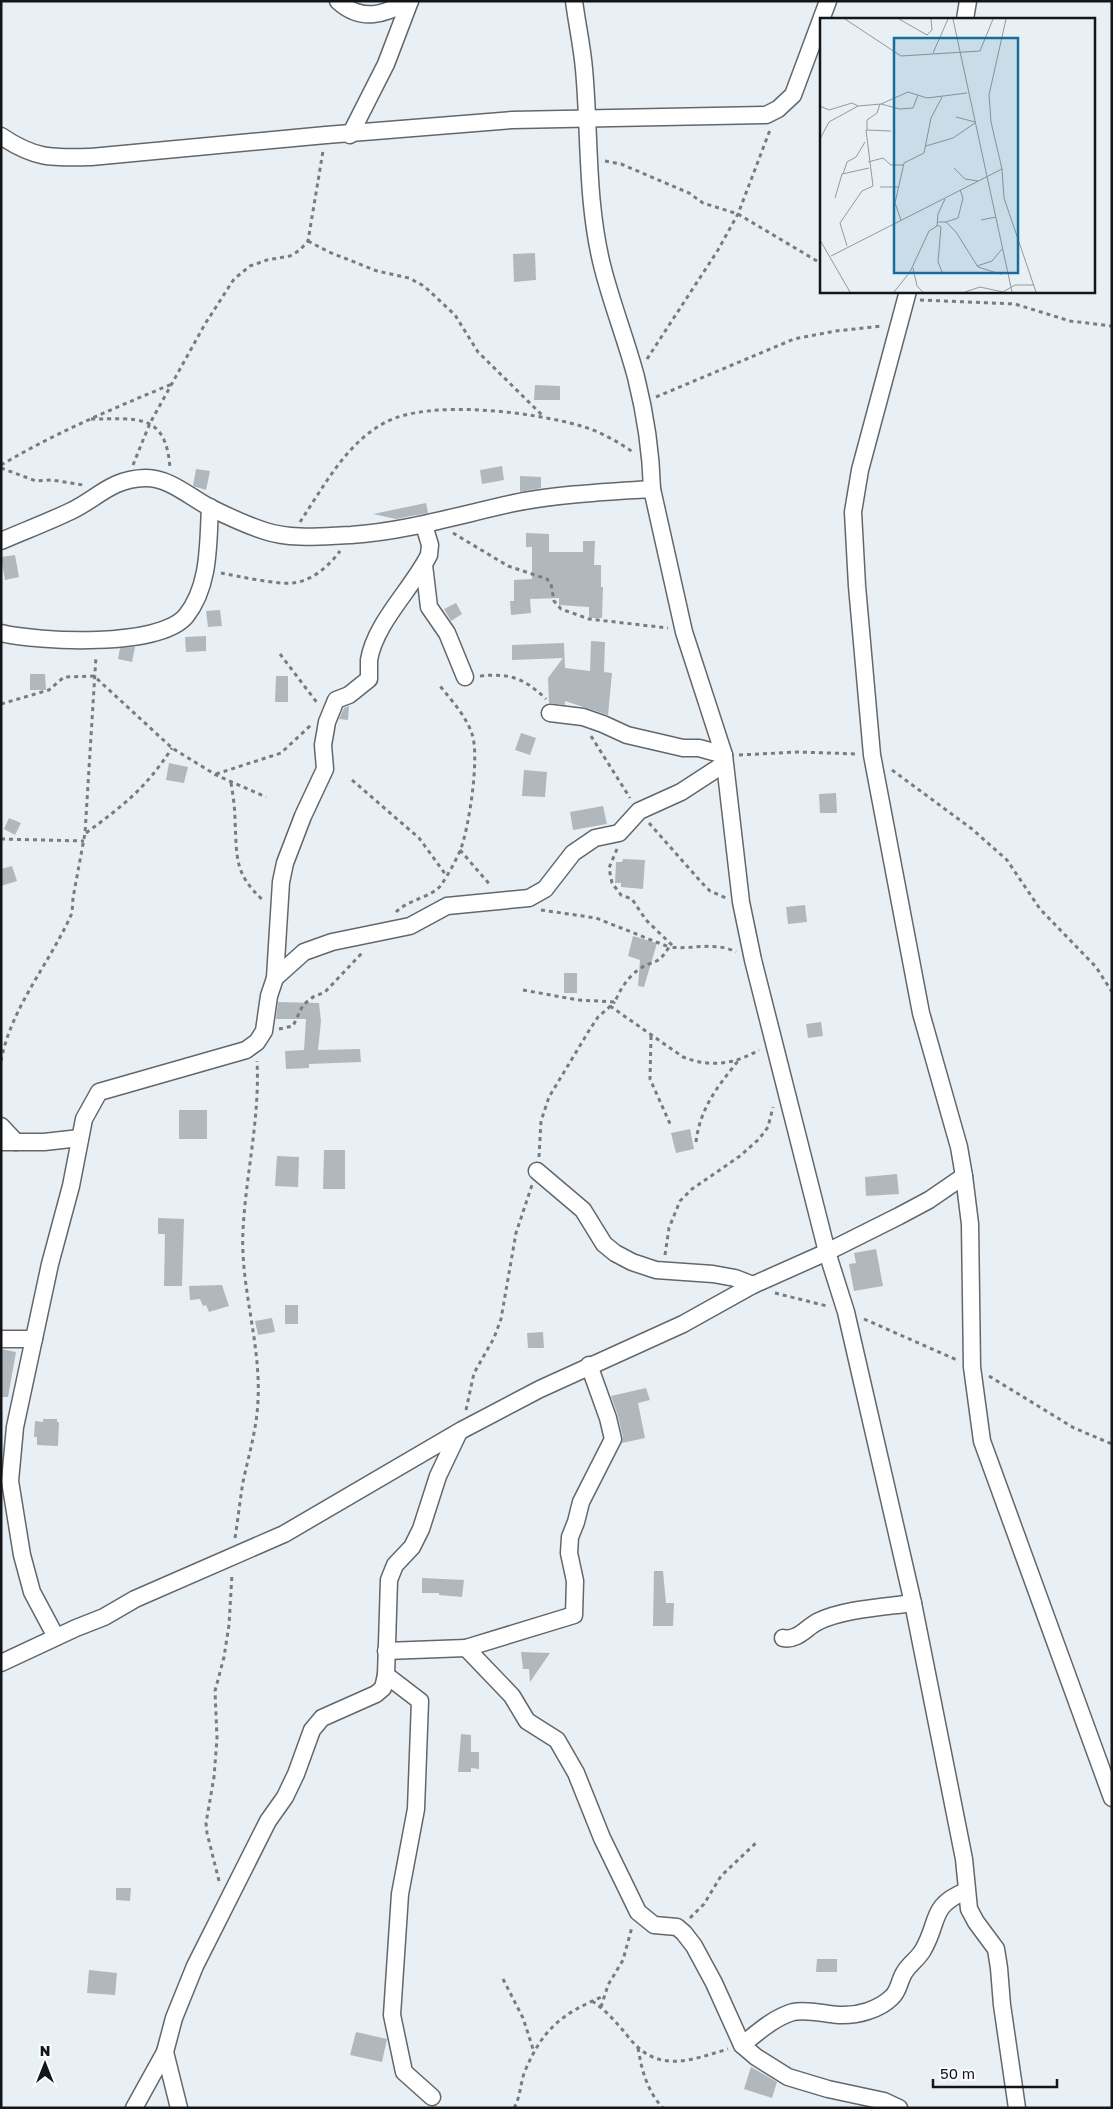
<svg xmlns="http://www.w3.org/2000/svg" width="1113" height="2109" viewBox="0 0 1113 2109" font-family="'Golos Text',sans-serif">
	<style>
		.building { fill: #b1b8bd }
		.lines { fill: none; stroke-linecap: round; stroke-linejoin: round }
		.minor-casing { stroke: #62676c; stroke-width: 19 }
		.path { stroke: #777c7f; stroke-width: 3; stroke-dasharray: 4 4; stroke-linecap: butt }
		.minor { stroke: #fff; stroke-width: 16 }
		.inset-road { fill: none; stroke: #93999d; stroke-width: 1 }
		.view { fill: #186d9d; fill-opacity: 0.15; stroke: #186d9d; stroke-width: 2.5 }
		.inset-edge { fill: none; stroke: #131618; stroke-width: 2.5 }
	</style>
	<rect width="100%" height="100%" fill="#e9f0f5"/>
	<g class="building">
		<path d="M535,253L536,280L514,282L513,254Z"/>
		<path d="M535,385L560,386V400H534Z"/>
		<path d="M502,466L504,480L482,484L480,470Z"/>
		<path d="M196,469L210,471L206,490L193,486Z"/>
		<path d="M520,476L541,477V488L520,492Z"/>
		<path d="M426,503L428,513L411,516L396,519L373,514Z"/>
		<path d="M526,533L549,534V552H583V541H595L594,565H601V587H603L602,618H589V607L559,605V598L530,599L531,613L511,615L510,601H514V580L532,579V547H526Z"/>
		<path d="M15,555L19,577L5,580L1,557Z"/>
		<path d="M456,603L462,614L451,621L444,609Z"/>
		<path d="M220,610L222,626L208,627L206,611Z"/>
		<path d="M206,636V651L186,652L185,637Z"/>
		<path d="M591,641L605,642L604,672L612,673L608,715L565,701V705L549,703L548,678L563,658L512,660V645L564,643L565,668L590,671Z"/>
		<path d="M133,647H135L132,662L118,659L120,648Z"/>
		<path d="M30,674H45L46,690H30Z"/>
		<path d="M276,676H288V702H275Z"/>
		<path d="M349,706L348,720L339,719L344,708Z"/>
		<path d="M521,733L536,738L530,755L515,750Z"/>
		<path d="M169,763L188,767L184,783L166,780Z"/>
		<path d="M524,770L547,772L545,797L522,796Z"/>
		<path d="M836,793L837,813H820L819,794Z"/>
		<path d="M603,806L607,824L573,830L570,812Z"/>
		<path d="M9,818L21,823L15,835L4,829Z"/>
		<path d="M623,859L645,860L643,889L621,887V883H615L616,862H622Z"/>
		<path d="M12,866L17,881L1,886V869Z"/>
		<path d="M805,905L807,922L788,924L786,907Z"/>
		<path d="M633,936L657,943L644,987L638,986L640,960L628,956Z"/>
		<rect x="564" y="973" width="13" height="20"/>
		<path d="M278,1002L319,1003L321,1021L318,1050L360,1049L361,1062L309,1064V1068L286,1069L285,1051L304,1050L306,1019H276Z"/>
		<path d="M821,1022L823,1036L808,1038L806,1024Z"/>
		<rect x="179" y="1110" width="28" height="29"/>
		<path d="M690,1129L694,1149L676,1153L671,1133Z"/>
		<path d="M324,1150H345V1189H323Z"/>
		<path d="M277,1156L299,1157L298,1187L275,1186Z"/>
		<path d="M897,1174L899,1194L866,1196L865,1177Z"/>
		<path d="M158,1218L184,1219L182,1286H164L165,1234H158Z"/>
		<path d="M876,1249L883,1286L854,1291L849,1264L856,1263L854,1253Z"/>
		<path d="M222,1285L229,1306L209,1312L206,1305L203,1306L200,1299L190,1300L189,1286Z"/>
		<rect x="285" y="1305" width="13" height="19"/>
		<path d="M272,1318L275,1332L258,1335L255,1321Z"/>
		<path d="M543,1332L544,1348H528L527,1333Z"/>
		<path d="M1,1349L16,1352L8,1397H1Z"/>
		<path d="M646,1388L650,1400L638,1403L645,1438L622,1443L623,1437L618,1416L611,1396Z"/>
		<path d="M43,1419H57V1422H59L58,1446L37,1445V1437H34L35,1421L43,1422Z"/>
		<path d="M654,1571H663L666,1603H674L673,1626H653Z"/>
		<path d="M422,1578L464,1580L462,1597L439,1595V1593H422Z"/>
		<path d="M521,1652L550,1653L530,1682L529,1669H523Z"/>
		<path d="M461,1734L471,1735V1752H479V1769L471,1768V1772H458Z"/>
		<path d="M116,1888H131L130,1901L116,1900Z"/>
		<path d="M817,1959H837V1972H816Z"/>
		<path d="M89,1970L117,1973L115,1995L87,1993Z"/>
		<path d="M356,2032L387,2039L382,2062L350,2055Z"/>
		<path d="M751,2067L777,2082L772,2098L744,2089Z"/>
	</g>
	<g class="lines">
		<g class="minor-casing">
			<g id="minor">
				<path d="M338,1C362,23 385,14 410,1"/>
				<path d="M574,1C577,24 582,46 584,69C590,134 586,200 602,265C611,302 626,339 636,377C645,413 651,452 652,489L684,632L724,755L741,902L753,960L827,1252L846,1312L913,1603L964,1859L969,1909L976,1922L996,1949L999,1968L1002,2005L1017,2108"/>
				<path d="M965,19L968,1"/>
				<path d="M350,135L386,64L410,1"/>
				<path d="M1,136C35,159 52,158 91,157L326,135L512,120L766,115L778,109L793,95L828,1"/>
				<path d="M908,291L860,470L853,512L857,586L872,755L921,1013L959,1147L964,1176L970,1224L972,1367L982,1441L1112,1798"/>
				<path d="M1,541C24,531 48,522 71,511C98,498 111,479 145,478C168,477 190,497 209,507C227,516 246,525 265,531C292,540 323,536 351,535C407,531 459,515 514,503C559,494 606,492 652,489"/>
				<path d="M424,565L429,607L447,633L465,677"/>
				<path d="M1,633C39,642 159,648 186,616C210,586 208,544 210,507"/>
				<path d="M550,713L583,717L603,724L627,735L683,748H699L724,755"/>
				<path d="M275,978L304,952L332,942L410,926L447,906L529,898L545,889L573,853L595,838L619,833L639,811L681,792L724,764"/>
				<path d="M1,1126L16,1142"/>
				<path d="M1,1142H44L80,1138"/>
				<path d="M537,1171L583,1210L604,1244L615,1253L632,1262L656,1270L713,1274L735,1278L753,1285"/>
				<path d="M1,1339H34"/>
				<path d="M56,1637L32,1592L22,1555L10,1481L15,1427L50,1264L71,1186L84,1119L99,1092L246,1050L257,1042L264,1031L269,996L275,978L281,882L285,863L303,816L325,769L323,745L327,722L336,700L349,695L369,679C369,673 369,666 369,660C375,623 412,589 429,555L430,545L424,525"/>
				<path d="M783,1638C797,1641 806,1628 817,1622C843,1609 884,1607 913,1603"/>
				<path d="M466,1648L574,1615L575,1581L569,1553L570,1537L576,1522L581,1502L613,1439L608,1418L589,1365"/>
				<path d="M386,1651L466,1648L512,1696L527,1721L557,1740L576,1773L602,1838L638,1912L654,1925L677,1927L684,1933L694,1946L714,1983L742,2045L756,2057L788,2077L828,2089L884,2101L899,2108"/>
				<path d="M1,1663L76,1628L104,1617L135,1599L284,1534L462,1430L540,1389L683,1324L753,1285L827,1252L899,1216L929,1200L964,1176"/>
				<path d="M386,1675L420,1701L416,1809L400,1894L392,2015L404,2072L432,2097"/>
				<path d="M742,2045C757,2033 773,2018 793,2012C808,2009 824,2014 839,2015C857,2016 879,2010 892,1997C899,1991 899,1981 904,1973C909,1964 918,1959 923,1950C940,1921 929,1906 966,1891"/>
				<path d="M165,2052L179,2108"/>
				<path d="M134,2108L165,2052L174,2018L195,1966L268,1821L285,1797L296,1774L312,1730L322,1718L376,1694L383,1688L386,1675L389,1580L395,1565L412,1547L421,1529L438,1476L458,1434"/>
			</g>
		</g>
		<g class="path">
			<path d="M605,161L621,164L689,193L703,203L738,214L822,264"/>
			<path d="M308,241L329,252L377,271L409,278L424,286L455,315L478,352L542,415"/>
			<path d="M920,300L1015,304L1070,321L1112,326"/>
			<path d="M647,359L718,250L738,214L770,130"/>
			<path d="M656,397L794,339L836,331L882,326"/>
			<path d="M91,419C137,419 166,412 170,468"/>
			<path d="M1,465C57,432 112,409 172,384"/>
			<path d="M133,465L150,423L205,324L234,279L250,266L267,260L290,256L300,250L308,241L323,151"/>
			<path d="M1,468L36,481L52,480L83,485"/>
			<path d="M300,522C324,486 347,442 386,422C430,399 534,412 581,426C599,431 619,442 634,453"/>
			<path d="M453,533L508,566L547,579L551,584L554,601L561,609L589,619L668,628"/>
			<path d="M221,573C238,576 278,585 293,583C312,581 329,566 340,551"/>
			<path d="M280,654L318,704"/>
			<path d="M480,676C510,673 524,678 546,699"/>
			<path d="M1,704L49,690L64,677L94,676L172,748L216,775L266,797"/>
			<path d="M591,736L630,798"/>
			<path d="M739,755L798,752L858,754"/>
			<path d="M892,770L972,829L1007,860L1040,909L1096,967L1112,992"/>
			<path d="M216,774L281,753L311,725"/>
			<path d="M352,780L419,838L446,875"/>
			<path d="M231,783C233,795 235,808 235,821C237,858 234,874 264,901"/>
			<path d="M649,823L703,884L710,891L726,898"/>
			<path d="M86,833C124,805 146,788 172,748"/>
			<path d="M1,839L84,841"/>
			<path d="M617,849L609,868L612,883L621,895L632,899L646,920L674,947"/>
			<path d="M460,850L491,886"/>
			<path d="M541,910L596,918L669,947"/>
			<path d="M396,912C409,899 433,897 441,885C448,875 455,862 460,851C469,829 480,756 472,734C466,716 452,701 440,686"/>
			<path d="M523,990L578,1000L615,1002C619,991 628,977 638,970C653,959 657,967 669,947C692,950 714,941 736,952"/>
			<path d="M610,1006L683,1057C710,1068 735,1064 759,1050"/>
			<path d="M279,1029L293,1026L303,1005L313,997L325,992L362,953"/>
			<path d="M651,1036L650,1079L671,1126"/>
			<path d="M1,1061C11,1007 50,963 72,913L73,898L85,833L96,656"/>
			<path d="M696,1142C700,1108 718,1086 738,1061"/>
			<path d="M539,1157L541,1121L549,1097L590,1029L598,1017L615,1002"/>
			<path d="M665,1255L669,1228L680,1201L692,1189L740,1156L759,1139L768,1127L773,1107"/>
			<path d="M775,1293L827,1306"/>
			<path d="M864,1319L957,1360"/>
			<path d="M989,1376L1074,1428L1112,1444"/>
			<path d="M466,1410L474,1373L494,1338L501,1319L516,1233L532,1185"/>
			<path d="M235,1538C238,1519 240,1500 243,1482C249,1454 257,1428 258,1400C261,1343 240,1287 243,1230C246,1173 260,1118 257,1061"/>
			<path d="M219,1881L207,1833L206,1823L214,1777L217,1738L215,1691L224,1657L229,1625L232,1574"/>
			<path d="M690,1918L704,1904L721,1876L758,1841"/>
			<path d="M503,1979L523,2018L534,2052"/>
			<path d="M592,2001C607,2011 618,2024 630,2039C659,2074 691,2060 728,2049"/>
			<path d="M601,2007L608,1985L623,1960L632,1927"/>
			<path d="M638,2048C642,2071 647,2091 663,2108"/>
			<path d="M514,2108C521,2096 520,2083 525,2071C543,2028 563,2013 604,1996"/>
		</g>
		<use href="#minor" class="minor"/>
	</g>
	<g transform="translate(820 18)">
		<rect width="275" height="275" fill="#e9f0f5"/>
		<path class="inset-road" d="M25,1L81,38L160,33L173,1M79,1L107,17L112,12L111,1M133,1L192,274M186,1L169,77L171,104L182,151L184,180L216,274M113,35L128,1M61,86L80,91L93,90L98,77M0,88L9,92L32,85L38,88M136,99L155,104M47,112V102L57,95L60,86M0,121L9,104L38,88L61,86L88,74L107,80L147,75M106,128L133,120L155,105M48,144L63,140L71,147H83M134,150L145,161L158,163M23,156L27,144L36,139L45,124M60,169H78M15,180L22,156L49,150M81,202L75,185L84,145L104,135L111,100L122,79M161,202L176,199M117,204H126L136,214L158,249L180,256L188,255M126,204L138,200L143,180L140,172M117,207L121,209L118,244L122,254M0,222L30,274M27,228L20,205L42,173L53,168L46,112L71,113M11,238L182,151M157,248L172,243L182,231M93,250L97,268L103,274M74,274L90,254L109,213L117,208L118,196L125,181M145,274L160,269L183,274L195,267H214"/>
		<path class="view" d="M74,20H198V255H74Z"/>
		<rect width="275" height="275" class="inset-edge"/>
	</g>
	<rect width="1113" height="2109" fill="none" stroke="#131618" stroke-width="5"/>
	<g transform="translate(45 2064)" stroke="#fafcff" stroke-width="4" paint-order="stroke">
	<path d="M0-4L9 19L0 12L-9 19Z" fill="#131618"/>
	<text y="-8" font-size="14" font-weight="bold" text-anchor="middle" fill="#131618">N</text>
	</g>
	<path d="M933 2079v8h124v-8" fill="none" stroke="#131618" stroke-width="2.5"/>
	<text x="940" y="2079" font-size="15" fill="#131618" stroke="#fafcff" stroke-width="4" paint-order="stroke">50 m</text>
</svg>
